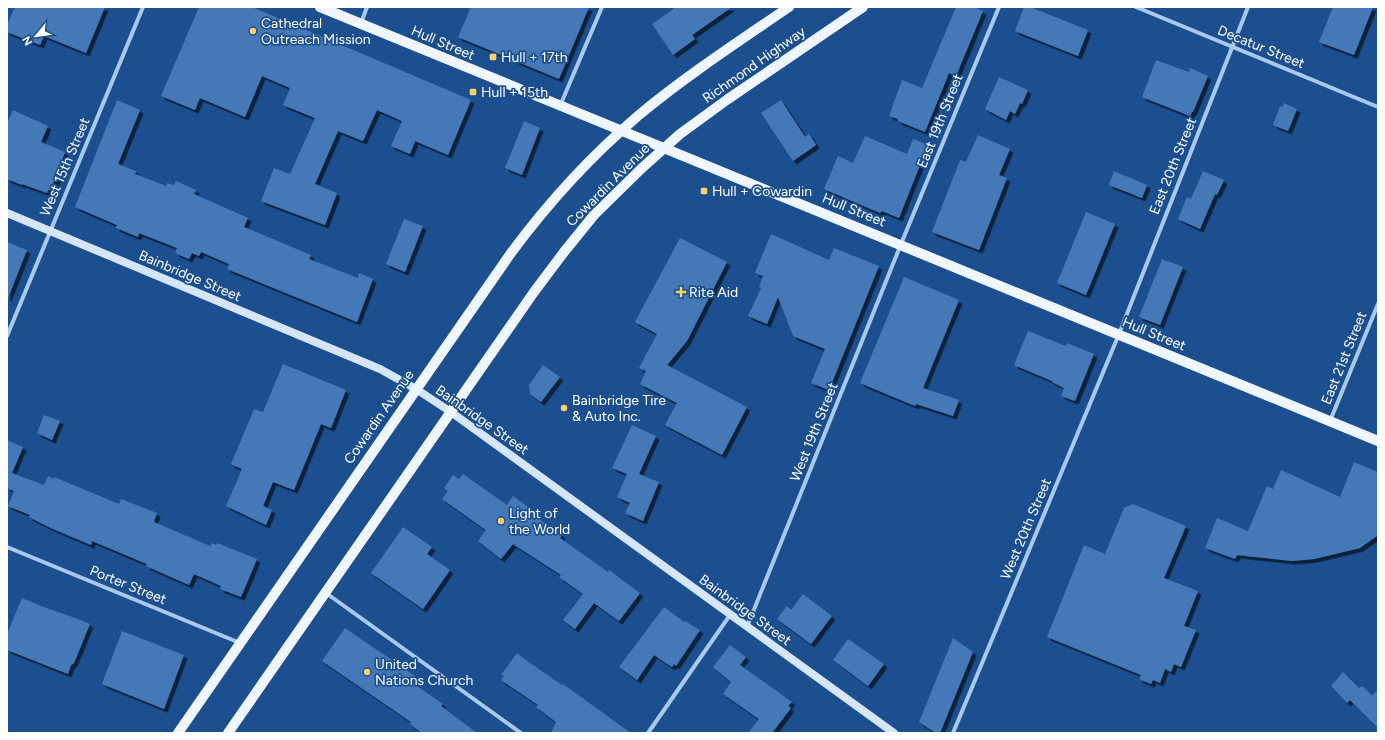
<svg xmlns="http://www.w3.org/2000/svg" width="1385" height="740" viewBox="0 0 1385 740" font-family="Figtree,sans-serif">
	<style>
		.building { fill: #4478b7; filter: url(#shadow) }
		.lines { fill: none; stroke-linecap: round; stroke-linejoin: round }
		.street { stroke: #a9c9ee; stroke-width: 4 }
		.secondary { stroke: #d6e6fa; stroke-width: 8 }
		.primary { stroke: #f0f6ff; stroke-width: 10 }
		.poi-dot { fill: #ffd166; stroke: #1b4f8f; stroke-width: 1.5 }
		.labels { text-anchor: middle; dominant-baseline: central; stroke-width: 3.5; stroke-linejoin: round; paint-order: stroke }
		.poi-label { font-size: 14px; fill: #fff; stroke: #1b4f8f; text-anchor: start }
		.street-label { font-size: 14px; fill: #fff; stroke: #1b4f8f }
	</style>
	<defs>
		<filter id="shadow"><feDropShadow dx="3.5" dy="3.5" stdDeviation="0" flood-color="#0009"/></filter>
	</defs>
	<rect width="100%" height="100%" fill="#1b4f8f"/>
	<g class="building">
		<path d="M15,7H105L86,53L44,36L40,45L7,32V25Z"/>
		<path d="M199,7H252L471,100L448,155L415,141L410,154L391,146L402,121L377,110L363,141L338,131L315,184L337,193L325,225L261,201L274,168L290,174L315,118L283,105L290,88L262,76L245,117L200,98L195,110L161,96Z"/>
		<path d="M471,7H589L559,79L458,37Z"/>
		<path d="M676,7H732L692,35L695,39L673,55L652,24Z"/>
		<path d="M956,7H974L983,11L956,76L949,73L925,132L898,121V119L889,116L902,80L922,88Z"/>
		<path d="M1024,7H1030L1088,30L1078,56L1015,31Z"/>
		<path d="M1333,7H1373L1354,55L1319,42Z"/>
		<path d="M1156,60L1189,72L1190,68L1208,76L1193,112H1192L1190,116L1142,97Z"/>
		<path d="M999,77L1028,90L1022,104L1020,103L1015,114L1010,111L1006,120L985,109Z"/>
		<path d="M117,100L140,110L118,164L136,171L135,174L166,186L167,183L174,185L176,181L196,190L194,194L248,218L244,227L311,255L309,259L358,278L359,273L373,279L357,322L227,269L229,264L201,252L199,256L192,253L189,259L175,253L177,248L139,233L138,237L116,228L117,225L75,207Z"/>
		<path d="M781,100L805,137L809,134L816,145L793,161L761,113Z"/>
		<path d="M1284,103L1297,109L1288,131L1273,125L1280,106L1282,107Z"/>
		<path d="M13,110L48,126L41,142L65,152L59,169L61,170L56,182L54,181L50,190H48L47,193L22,184V185L7,179V123Z"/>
		<path d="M524,121L540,128L522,175L505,168Z"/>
		<path d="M978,135L1010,149L999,175L1007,178L979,250L932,232L960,160L966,162Z"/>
		<path d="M865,136L907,154L913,139L928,145L899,218L882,211L880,213L824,189L838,156L853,163Z"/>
		<path d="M1114,171L1147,185L1142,198L1109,185Z"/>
		<path d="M1203,171L1224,180L1217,195L1215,194L1200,229L1178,219L1187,197L1191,199Z"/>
		<path d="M1086,212L1115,224L1086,295L1057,283Z"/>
		<path d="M404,219L423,226L405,272L386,264Z"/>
		<path d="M771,234L829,260L834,248L879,266L829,390L811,383L825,349L793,336L778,297L767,324L748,316L761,288L759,287L763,276L755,273Z"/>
		<path d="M680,238L727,262L687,341L667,365L747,407L722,455L665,425L677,403L640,384L646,371L639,368L657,334L635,322Z"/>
		<path d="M7,242L27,250L8,298H7Z"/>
		<path d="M1162,259L1183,267L1160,325L1139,317Z"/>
		<path d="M904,277L959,300L923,388L959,400L953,416L916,404L915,406L860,383Z"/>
		<path d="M1028,331L1066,346L1067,343L1094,354L1075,401L1061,396L1064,388L1052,382V381L1014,365Z"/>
		<path d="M283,364L346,390L331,428L321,424L294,490L273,482L263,506L272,510L266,525L226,506L242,469L231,464L254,409L263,412Z"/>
		<path d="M543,365L560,377L541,402L530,394L529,385Z"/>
		<path d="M44,415L60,421L52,440L37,433Z"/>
		<path d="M632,425L656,436L639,474L659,482L643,521L625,513L630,503L617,497L627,474L612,468Z"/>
		<path d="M7,440L23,447L12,473L44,485L48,476L53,479L54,477L119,504L121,499L157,513L154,522L210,546L212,543L216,545L217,543L257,559L241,597L220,589L221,586L194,574L189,585L146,566L147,564L92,541L91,545L53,529L29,517L30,515L8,506L14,491L7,488Z"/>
		<path d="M1354,462L1378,472V535L1360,548L1314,559L1292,561L1237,555L1235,559L1205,548L1217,518L1248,531L1267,486L1273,489L1281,470L1340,497Z"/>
		<path d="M463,474L507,505L513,496L535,512L533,515L562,535L560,538L608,572L609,570L640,593L619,621L594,603L575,629L563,620L583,594L559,577L561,575L513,544L501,559L478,541L486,530L442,499L448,491L444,488L453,475L459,479Z"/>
		<path d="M1133,504L1186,526L1164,578L1198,591L1184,626L1196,630L1181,667L1174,664L1171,672L1165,669L1160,683L1153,680L1151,684L1139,679L1141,675L1047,637L1084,545L1105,554L1124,508Z"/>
		<path d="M403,527L432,547L427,554L450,570L423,609L371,573Z"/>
		<path d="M803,594L832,616L811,644L777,619L787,606L791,610Z"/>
		<path d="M22,598L44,607L81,620L90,624L74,663L71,665L68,674L7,650V634Z"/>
		<path d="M664,607L684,622L685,621L700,630L676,666L674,664L672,667L654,655L637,680L619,667Z"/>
		<path d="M345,628L418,678L414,684L443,704L441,706L477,733H422L410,724L411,722L322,661Z"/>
		<path d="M122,631L184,655L164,709L102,684Z"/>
		<path d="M953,638L973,652L940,733H936L919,722Z"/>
		<path d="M848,639L884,664L868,686L833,660Z"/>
		<path d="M730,645L746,657L740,665L792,702L788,706L791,708L772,733H748L759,719L723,694L731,682L713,667Z"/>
		<path d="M517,653L530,663L562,685L563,684L631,733H551L556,722L536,707L538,705L501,680L504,676L501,675Z"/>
		<path d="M1343,672L1359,688L1362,686L1372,695L1378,690V728L1350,700L1347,703L1331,686Z"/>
	</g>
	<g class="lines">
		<g class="street">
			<path d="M1136,7L1378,107"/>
			<path d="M361,23L367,7"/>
			<path d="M560,106L602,7"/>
			<path d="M7,336L143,7"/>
			<path d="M1330,421L1378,304"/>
			<path d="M7,547L240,643"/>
			<path d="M326,593L521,733"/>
			<path d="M747,627L901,244L999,7"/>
			<path d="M648,733L730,615"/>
			<path d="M953,733L1119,334L1248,7"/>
		</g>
		<path class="secondary" d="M7,213L380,369L416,389L451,412L894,733"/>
		<g class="primary">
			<path d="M320,7L1378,441"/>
			<path d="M178,733L511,253C548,203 591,156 639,115C686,76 738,42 789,7"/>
			<path d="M228,733L534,292L564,252L594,215L642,168L680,134L728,99L863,7"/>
		</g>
	</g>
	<g class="poi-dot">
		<circle cx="253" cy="31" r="4"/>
		<rect x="489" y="53" width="8" height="8" rx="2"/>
		<rect x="469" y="88" width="8" height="8" rx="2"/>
		<rect x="700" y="187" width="8" height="8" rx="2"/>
		<path d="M679 286h4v4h4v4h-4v4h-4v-4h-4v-4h4z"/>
		<circle cx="564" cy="408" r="4"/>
		<circle cx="501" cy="521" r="4"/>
		<circle cx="367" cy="672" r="4"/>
	</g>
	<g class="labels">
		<g class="poi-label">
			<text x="261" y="23">Cathedral<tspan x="261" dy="16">Outreach Mission</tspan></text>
			<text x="501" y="57">Hull + 17th</text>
			<text x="481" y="92">Hull + 15th</text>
			<text x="712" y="191">Hull + Cowardin</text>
			<text x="689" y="292">Rite Aid</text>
			<text x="572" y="400">Bainbridge Tire<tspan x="572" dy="16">&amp; Auto Inc.</tspan></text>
			<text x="509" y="513">Light of<tspan x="509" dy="16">the World</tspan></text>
			<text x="375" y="664">United<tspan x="375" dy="16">Nations Church</tspan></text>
		</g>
		<g class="street-label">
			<text transform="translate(443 43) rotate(23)">Hull Street</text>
			<text transform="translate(1261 47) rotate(22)">Decatur Street</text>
			<text transform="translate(754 65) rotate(-35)">Richmond Highway</text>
			<text transform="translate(940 121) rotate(-68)">East 19th Street</text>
			<text transform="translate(1173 166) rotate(-68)">East 20th Street</text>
			<text transform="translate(65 167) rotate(-67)">West 15th Street</text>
			<text transform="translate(608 185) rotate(-45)">Cowardin Avenue</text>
			<text transform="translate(854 210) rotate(22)">Hull Street</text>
			<text transform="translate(190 276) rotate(23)">Bainbridge Street</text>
			<text transform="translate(1154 334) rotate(22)">Hull Street</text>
			<text transform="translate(1344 358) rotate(-68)">East 21st Street</text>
			<text transform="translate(379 417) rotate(-55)">Cowardin Avenue</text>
			<text transform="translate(482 420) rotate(35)">Bainbridge Street</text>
			<text transform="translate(814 432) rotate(-68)">West 19th Street</text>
			<text transform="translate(1026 529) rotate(-67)">West 20th Street</text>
			<text transform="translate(128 585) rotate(22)">Porter Street</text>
			<text transform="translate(745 610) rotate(36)">Bainbridge Street</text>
		</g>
	</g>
	<rect width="1385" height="740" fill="none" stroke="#ffffff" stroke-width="16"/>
	<g transform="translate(36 36) rotate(241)" stroke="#1b4f8f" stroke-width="3" paint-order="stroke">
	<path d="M0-3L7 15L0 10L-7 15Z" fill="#ffffff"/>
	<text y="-6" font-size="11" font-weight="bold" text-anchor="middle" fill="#ffffff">N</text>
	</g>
</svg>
